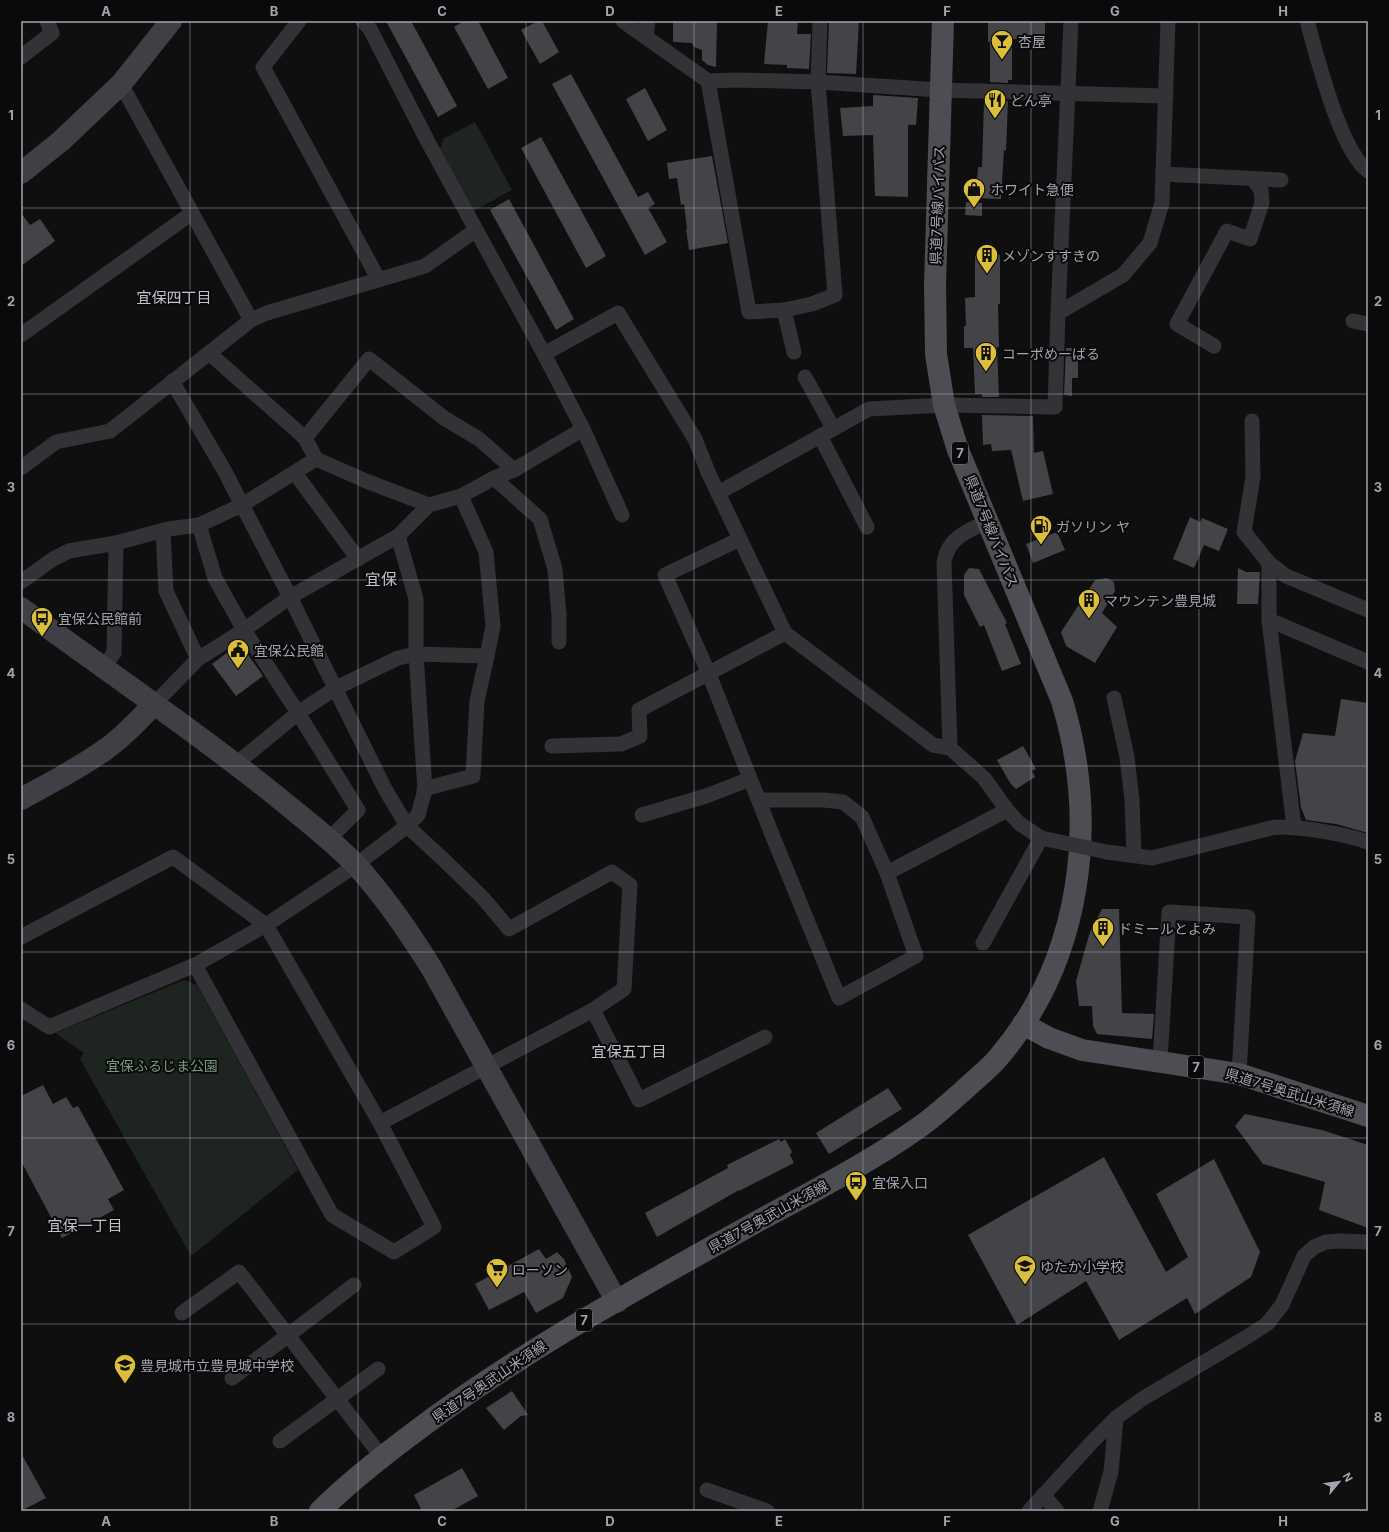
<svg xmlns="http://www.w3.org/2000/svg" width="1389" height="1532" viewBox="0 0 1389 1532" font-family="Inter,'Noto Sans JP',sans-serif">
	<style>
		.green { fill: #1e241f }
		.building { fill: #444448 }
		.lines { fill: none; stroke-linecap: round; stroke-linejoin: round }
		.street { stroke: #333337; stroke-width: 15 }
		.secondary { stroke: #3f3f45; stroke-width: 22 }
		.primary { stroke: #4d4d54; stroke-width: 22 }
		.street-bridge { stroke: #333337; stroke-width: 15 }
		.grid { fill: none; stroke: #a2a4b0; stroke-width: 1; stroke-opacity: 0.55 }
		.labels { text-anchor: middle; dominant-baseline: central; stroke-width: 4; stroke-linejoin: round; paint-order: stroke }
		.shield { fill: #0a0a0b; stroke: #74767e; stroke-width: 1 }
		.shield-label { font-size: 13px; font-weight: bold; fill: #a2a4b0 }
		.poi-label { font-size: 14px; fill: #a2a4b0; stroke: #0a0a0b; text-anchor: start }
		.street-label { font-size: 14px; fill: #a2a4b0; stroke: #0a0a0b }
		.park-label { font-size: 14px; fill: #7b9981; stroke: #0a0a0b }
		.neighbourhood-label { font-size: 15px; fill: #c2c3cc; stroke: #0a0a0b }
		.quarter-label { font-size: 16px; fill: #c2c3cc; stroke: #0a0a0b }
		.neatline { fill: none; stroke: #a2a4b0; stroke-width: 1.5 }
		.grid-label { font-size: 13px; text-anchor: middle; font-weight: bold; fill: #a2a4b0 }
	</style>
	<rect width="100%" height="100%" fill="#0f0f10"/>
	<g class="green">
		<path d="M475,122L512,190L472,212L440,150L443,139Z"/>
		<path d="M184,980L197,985L298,1170L191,1256L80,1059L84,1053L55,1033Z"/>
	</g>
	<g class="building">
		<path d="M386,21H411L457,106L438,117Z"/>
		<path d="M464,21H478L508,78L488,89L454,27Z"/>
		<path d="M538,21H542L559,52L540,64L521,30Z"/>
		<path d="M673,21H717L716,67L708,65L702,60V50L694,47L692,43L673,42Z"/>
		<path d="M768,21H798L797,34H811L809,69L787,68V65L764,64Z"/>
		<path d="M829,21H859L856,74L827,73Z"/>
		<path d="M988,21H1045V40L1012,39V80H1008V83L990,82V42H988Z"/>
		<path d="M571,74L638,197L648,192L655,204L648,208L667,242L645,255L552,84Z"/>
		<path d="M645,88L667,130L648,141L626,99Z"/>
		<path d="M873,95L918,98L916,125H908V197L875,196L873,135L843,136L840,108L873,106Z"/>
		<path d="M990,100L1008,101L1006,151L1004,150L1001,199L976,198L978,167H982L984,102L990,103Z"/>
		<path d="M541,137L606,256L586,268L521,148Z"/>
		<path d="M712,156L728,243L689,250L686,229H687L684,204L681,205L677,178L669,179L667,163Z"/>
		<path d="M509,199L574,319L556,330L490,210Z"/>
		<path d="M966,202L982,203V216L965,215Z"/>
		<path d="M21,213L30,225L40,219L55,241L21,266Z"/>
		<path d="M975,255H1000V304H998L999,347H997L999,397H982V394H975L973,348H964V326H966L965,298L975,297Z"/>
		<path d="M1066,348H1073L1072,360H1078V378H1072V396L1064,395Z"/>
		<path d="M982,415L1033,416L1034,453L1043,451L1053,494L1023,501L1011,450L992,451L991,444L983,445Z"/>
		<path d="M1190,517L1200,522L1202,518L1228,529L1219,551L1204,545L1194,568L1173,559Z"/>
		<path d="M1057,532L1065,550L1033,563L1026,544Z"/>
		<path d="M969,568L979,569L1007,623L1005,624L1021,664L1002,671L984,625L980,627L964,595V575Z"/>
		<path d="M1238,568L1246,572H1260L1258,604H1237Z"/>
		<path d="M1107,578L1114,582L1115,591L1102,613L1117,627L1095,663L1066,646L1061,632L1095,580Z"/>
		<path d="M240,643L263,676L236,696L212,664Z"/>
		<path d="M1341,699L1368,703V833L1336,824L1306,820L1301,808L1295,761L1303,733L1335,736Z"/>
		<path d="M1023,746L1036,769L1032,771L1035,777L1016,789L1010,783L997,760Z"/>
		<path d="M1102,909H1119L1122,1013L1154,1014L1152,1039L1097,1034L1093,1026L1092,1006H1079L1076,981L1090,932Z"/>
		<path d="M43,1085L53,1104L66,1097L73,1108L78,1106L124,1190L108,1199L114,1210L62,1238L21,1161V1096Z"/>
		<path d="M888,1088L902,1109L829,1154L816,1133Z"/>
		<path d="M1245,1114L1322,1130L1368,1145V1228L1319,1210L1325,1182L1263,1164L1235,1126Z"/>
		<path d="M779,1139L781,1142L785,1139L792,1152L790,1155L794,1163L739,1191V1190L657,1237L645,1213L728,1168L727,1165Z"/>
		<path d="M1104,1157L1166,1272L1188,1257L1156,1194L1214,1159L1260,1252L1251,1277L1195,1314L1187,1298L1119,1340L1086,1281L1017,1325L968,1235Z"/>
		<path d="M539,1249L546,1259L557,1252L564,1259L567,1266L572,1277L563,1298L536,1313L524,1292L489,1310L475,1284Z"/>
		<path d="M512,1391L528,1415L521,1416L504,1430L486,1408Z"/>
		<path d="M21,1453L46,1498L21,1511Z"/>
		<path d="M462,1468L478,1496L451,1511H422L414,1495Z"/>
	</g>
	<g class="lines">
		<g class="street">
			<path d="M299,21L263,67L379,280"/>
			<path d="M363,21L370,29L428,142L544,354L583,429L622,515"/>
			<path d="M623,21L708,81L737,80L818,82L940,90L1166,96"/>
			<path d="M1307,21C1317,56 1340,151 1368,171"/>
			<path d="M646,37L648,21"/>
			<path d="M21,57L52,33L47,21"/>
			<path d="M708,81L749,312L784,310L812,304L835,295L818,82L820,21"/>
			<path d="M121,84L251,320"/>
			<path d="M1163,174L1281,180"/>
			<path d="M784,310L794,352"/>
			<path d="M1058,313L1071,21"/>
			<path d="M1353,321L1368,324"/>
			<path d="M21,335L192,213"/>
			<path d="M1214,346L1177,324L1227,231L1250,239L1262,203L1261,190L1253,179"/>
			<path d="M209,353L305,438L316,459L366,481L429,505"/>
			<path d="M544,354L618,313L695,439L708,472L785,633L933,745L950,748L984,778L1007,810L1020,824L1041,838L983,943"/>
			<path d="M805,377L833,428"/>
			<path d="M172,381L224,470L290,597L385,789L407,826L443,859L483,898L509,929L612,872L630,885L624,989L593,1010L380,1123"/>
			<path d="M1252,421L1253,477L1244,532L1269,563V620L1294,827"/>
			<path d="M820,436L867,527"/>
			<path d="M305,438L369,359L444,418L479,439L514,470"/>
			<path d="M21,468L56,442L110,431L251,320L267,313L425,266L476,230"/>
			<path d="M295,473L358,559"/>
			<path d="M494,478L540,519L555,569L559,615V642"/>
			<path d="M718,493L869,409L944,405L1055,407L1058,313L1123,275L1150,243L1162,203L1168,21"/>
			<path d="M199,525L215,578L244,630L298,713L358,810L329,839"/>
			<path d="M163,531L166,591L198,659"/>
			<path d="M740,539L665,575L709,674L773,837L839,998L916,956L887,873L862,817L843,802L824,800H759"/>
			<path d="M1269,563L1286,576L1368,610"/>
			<path d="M21,582L53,559L69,551L116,543L168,529L199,525L242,505L316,459"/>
			<path d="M1269,620L1368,662"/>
			<path d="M103,668L114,653L116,543"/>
			<path d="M1114,698L1127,757L1132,800L1134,855"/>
			<path d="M154,704L198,659L244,630L290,597L398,536L429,505L461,496L494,478L514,470L583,429"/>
			<path d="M552,746L621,744L640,736L639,710L785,633"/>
			<path d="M950,748L944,562C948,538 967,531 987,522"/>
			<path d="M236,764L298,713L336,688L398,658L416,654L487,656L493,626L486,552L461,496"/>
			<path d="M424,789L473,776L477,701L487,656"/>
			<path d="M642,815L706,796L750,779"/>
			<path d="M1107,852L1152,858L1275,827C1304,827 1340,833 1368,842"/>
			<path d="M887,873L1007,810"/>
			<path d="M21,937L173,857L266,925L380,1123L434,1227L394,1252L332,1215L195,965"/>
			<path d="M21,1009L49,1027L195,965L266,925L356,865L407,826L418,815L425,790L416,654V599L398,536"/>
			<path d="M593,1010L639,1100L765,1037"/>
			<path d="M1160,1061L1169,912L1248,917L1239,1074"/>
			<path d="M182,1313L239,1272L382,1457"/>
			<path d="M232,1378L354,1285"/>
			<path d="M280,1441L378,1369"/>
			<path d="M707,1490L767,1511"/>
			<path d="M1043,1495L1057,1511"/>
			<path d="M1029,1511L1092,1442L1116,1418L1142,1399L1245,1338L1267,1324L1282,1305L1304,1256L1314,1247L1326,1242L1340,1241L1368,1242"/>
			<path d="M1100,1511L1111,1472L1116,1418"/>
		</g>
		<g class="secondary">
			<path d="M21,173L61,141L121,84L171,21"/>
			<path d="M21,608C104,669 190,727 270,791C299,815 329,837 355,864C385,896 409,932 432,969L617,1302"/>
			<path d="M21,799C50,783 80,768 106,749C124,736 139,720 154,704"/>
		</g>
		<g class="primary">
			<path d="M1023,1024L1049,1038L1082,1050L1239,1074L1368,1116"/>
			<path d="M320,1511C349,1482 380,1458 412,1434C521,1351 642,1286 760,1220C814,1191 872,1161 921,1126C936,1115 949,1103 963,1091C974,1080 988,1070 998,1058C1082,960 1099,823 1062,701L958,450L944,405L936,354L935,285L943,21"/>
		</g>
		<path class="street-bridge" d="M1041,838L1107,852"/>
	</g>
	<path class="grid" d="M190,21V1511M358,21V1511M526,21V1511M694,21V1511M863,21V1511M1031,21V1511M1199,21V1511M21,208H1368M21,394H1368M21,580H1368M21,766H1368M21,952H1368M21,1138H1368M21,1324H1368"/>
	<defs>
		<g id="bar-pin" transform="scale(1.15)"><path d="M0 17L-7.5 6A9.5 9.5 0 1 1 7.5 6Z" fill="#dbbe3c" stroke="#0a0a0b"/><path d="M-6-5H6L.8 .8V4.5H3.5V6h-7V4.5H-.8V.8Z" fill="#111"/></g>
		<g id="restaurant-pin" transform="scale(1.15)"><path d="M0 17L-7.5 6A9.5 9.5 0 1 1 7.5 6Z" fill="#dbbe3c" stroke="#0a0a0b"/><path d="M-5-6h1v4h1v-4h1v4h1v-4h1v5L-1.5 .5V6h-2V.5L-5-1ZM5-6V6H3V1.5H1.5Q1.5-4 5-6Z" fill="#111"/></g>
		<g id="shop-pin" transform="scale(1.15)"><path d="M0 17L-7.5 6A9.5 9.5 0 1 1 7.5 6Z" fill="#dbbe3c" stroke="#0a0a0b"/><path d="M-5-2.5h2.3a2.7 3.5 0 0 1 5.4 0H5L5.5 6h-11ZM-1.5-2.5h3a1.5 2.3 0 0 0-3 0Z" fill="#111"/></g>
		<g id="building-pin" transform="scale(1.15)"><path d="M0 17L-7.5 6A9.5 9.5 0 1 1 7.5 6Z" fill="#dbbe3c" stroke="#0a0a0b"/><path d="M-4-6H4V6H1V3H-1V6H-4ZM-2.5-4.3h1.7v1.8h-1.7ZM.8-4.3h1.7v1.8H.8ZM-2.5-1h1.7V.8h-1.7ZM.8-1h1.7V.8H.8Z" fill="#111"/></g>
		<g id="fuel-pin" transform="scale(1.15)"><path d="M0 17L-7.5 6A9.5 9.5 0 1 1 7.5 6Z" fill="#dbbe3c" stroke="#0a0a0b"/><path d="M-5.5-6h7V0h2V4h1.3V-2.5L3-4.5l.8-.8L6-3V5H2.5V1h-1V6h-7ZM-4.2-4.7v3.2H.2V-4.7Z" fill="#111"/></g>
		<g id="bus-pin" transform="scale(1.15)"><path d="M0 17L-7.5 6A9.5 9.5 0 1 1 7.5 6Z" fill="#dbbe3c" stroke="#0a0a0b"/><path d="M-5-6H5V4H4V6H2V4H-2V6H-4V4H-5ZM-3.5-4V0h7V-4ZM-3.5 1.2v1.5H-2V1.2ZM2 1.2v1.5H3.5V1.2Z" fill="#111"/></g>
		<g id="civic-pin" transform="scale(1.15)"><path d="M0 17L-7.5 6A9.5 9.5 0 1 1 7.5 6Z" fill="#dbbe3c" stroke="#0a0a0b"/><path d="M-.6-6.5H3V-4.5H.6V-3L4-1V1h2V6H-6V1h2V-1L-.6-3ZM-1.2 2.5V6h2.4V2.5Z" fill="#111"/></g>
		<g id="school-pin" transform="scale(1.15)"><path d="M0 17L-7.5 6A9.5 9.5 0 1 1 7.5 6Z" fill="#dbbe3c" stroke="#0a0a0b"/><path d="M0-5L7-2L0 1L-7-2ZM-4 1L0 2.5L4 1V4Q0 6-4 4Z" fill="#111"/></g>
		<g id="supermarket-pin" transform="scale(1.15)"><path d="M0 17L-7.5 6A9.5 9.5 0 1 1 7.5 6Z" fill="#dbbe3c" stroke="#0a0a0b"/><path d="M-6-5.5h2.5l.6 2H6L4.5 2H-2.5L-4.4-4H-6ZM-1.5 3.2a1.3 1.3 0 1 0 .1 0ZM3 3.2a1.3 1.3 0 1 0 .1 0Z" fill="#111"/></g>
	</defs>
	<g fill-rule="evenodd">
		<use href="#bar-pin" x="1002" y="41"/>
		<use href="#restaurant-pin" x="995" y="100"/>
		<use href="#shop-pin" x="974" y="189"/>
		<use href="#building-pin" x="987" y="255"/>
		<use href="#building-pin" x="986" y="353"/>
		<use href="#fuel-pin" x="1041" y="526"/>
		<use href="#building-pin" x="1089" y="600"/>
		<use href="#bus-pin" x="42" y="618"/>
		<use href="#civic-pin" x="238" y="650"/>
		<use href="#building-pin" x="1103" y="928"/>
		<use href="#bus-pin" x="856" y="1182"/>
		<use href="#school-pin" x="1025" y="1266"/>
		<use href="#supermarket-pin" x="497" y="1269"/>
		<use href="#school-pin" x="125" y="1365"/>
	</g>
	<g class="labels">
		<g class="shield">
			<rect x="952" y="442" width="16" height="22" rx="3"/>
			<rect x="1188" y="1056" width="16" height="22" rx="3"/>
			<rect x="576" y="1309" width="16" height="22" rx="3"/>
		</g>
		<g class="shield-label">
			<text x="960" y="453">7</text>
			<text x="1196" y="1067">7</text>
			<text x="584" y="1320">7</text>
		</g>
		<g class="poi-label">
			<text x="1018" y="41">杏屋</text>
			<text x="1010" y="100">どん亭</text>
			<text x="990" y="189">ホワイト急便</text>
			<text x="1002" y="255">メゾンすすきの</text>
			<text x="1002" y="353">コーポめーばる</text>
			<text x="1056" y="526">ガソリン ヤ</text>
			<text x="1104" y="600">マウンテン豊見城</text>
			<text x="58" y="618">宜保公民館前</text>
			<text x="254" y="650">宜保公民館</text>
			<text x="1118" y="928">ドミールとよみ</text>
			<text x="872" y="1182">宜保入口</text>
			<text x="1040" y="1266">ゆたか小学校</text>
			<text x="512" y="1269">ローソン</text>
			<text x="140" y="1365">豊見城市立豊見城中学校</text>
		</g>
		<g class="street-label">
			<text transform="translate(937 205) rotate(-88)">県道7号線バイパス</text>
			<text transform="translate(992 531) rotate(68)">県道7号線バイパス</text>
			<text transform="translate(1290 1092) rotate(17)">県道7号奥武山米須線</text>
			<text transform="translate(768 1216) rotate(-29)">県道7号奥武山米須線</text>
			<text transform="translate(489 1381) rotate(-34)">県道7号奥武山米須線</text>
		</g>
		<g class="park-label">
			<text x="162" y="1065">宜保ふるじま公園</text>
		</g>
		<g class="neighbourhood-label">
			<text x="174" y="297">宜保四丁目</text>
			<text x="629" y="1051">宜保五丁目</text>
			<text x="85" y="1225">宜保一丁目</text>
		</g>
		<g class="quarter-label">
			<text x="381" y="579">宜保</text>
		</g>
	</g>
	<rect width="1389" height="1532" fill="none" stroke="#0a0a0b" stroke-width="44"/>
	<g transform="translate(1339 1482) rotate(61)" stroke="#0a0a0b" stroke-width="3" paint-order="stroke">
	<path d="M0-3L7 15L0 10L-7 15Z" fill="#a2a4b0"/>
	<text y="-6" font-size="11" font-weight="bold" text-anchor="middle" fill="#a2a4b0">N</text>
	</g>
	<rect x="22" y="22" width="1345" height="1488" class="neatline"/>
	<g class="grid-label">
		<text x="106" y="16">A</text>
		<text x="274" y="16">B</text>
		<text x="442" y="16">C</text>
		<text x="610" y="16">D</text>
		<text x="779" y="16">E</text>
		<text x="947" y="16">F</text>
		<text x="1115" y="16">G</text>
		<text x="1283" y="16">H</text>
		<text x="11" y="120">1</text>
		<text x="1378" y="120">1</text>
		<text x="11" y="306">2</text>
		<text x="1378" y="306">2</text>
		<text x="11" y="492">3</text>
		<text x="1378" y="492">3</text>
		<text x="11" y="678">4</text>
		<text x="1378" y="678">4</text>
		<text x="11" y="864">5</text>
		<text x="1378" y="864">5</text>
		<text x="11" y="1050">6</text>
		<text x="1378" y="1050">6</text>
		<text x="11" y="1236">7</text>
		<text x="1378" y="1236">7</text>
		<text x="11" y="1422">8</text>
		<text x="1378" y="1422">8</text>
		<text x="106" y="1526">A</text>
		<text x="274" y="1526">B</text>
		<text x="442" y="1526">C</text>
		<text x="610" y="1526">D</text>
		<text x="779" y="1526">E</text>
		<text x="947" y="1526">F</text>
		<text x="1115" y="1526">G</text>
		<text x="1283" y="1526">H</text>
	</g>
</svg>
